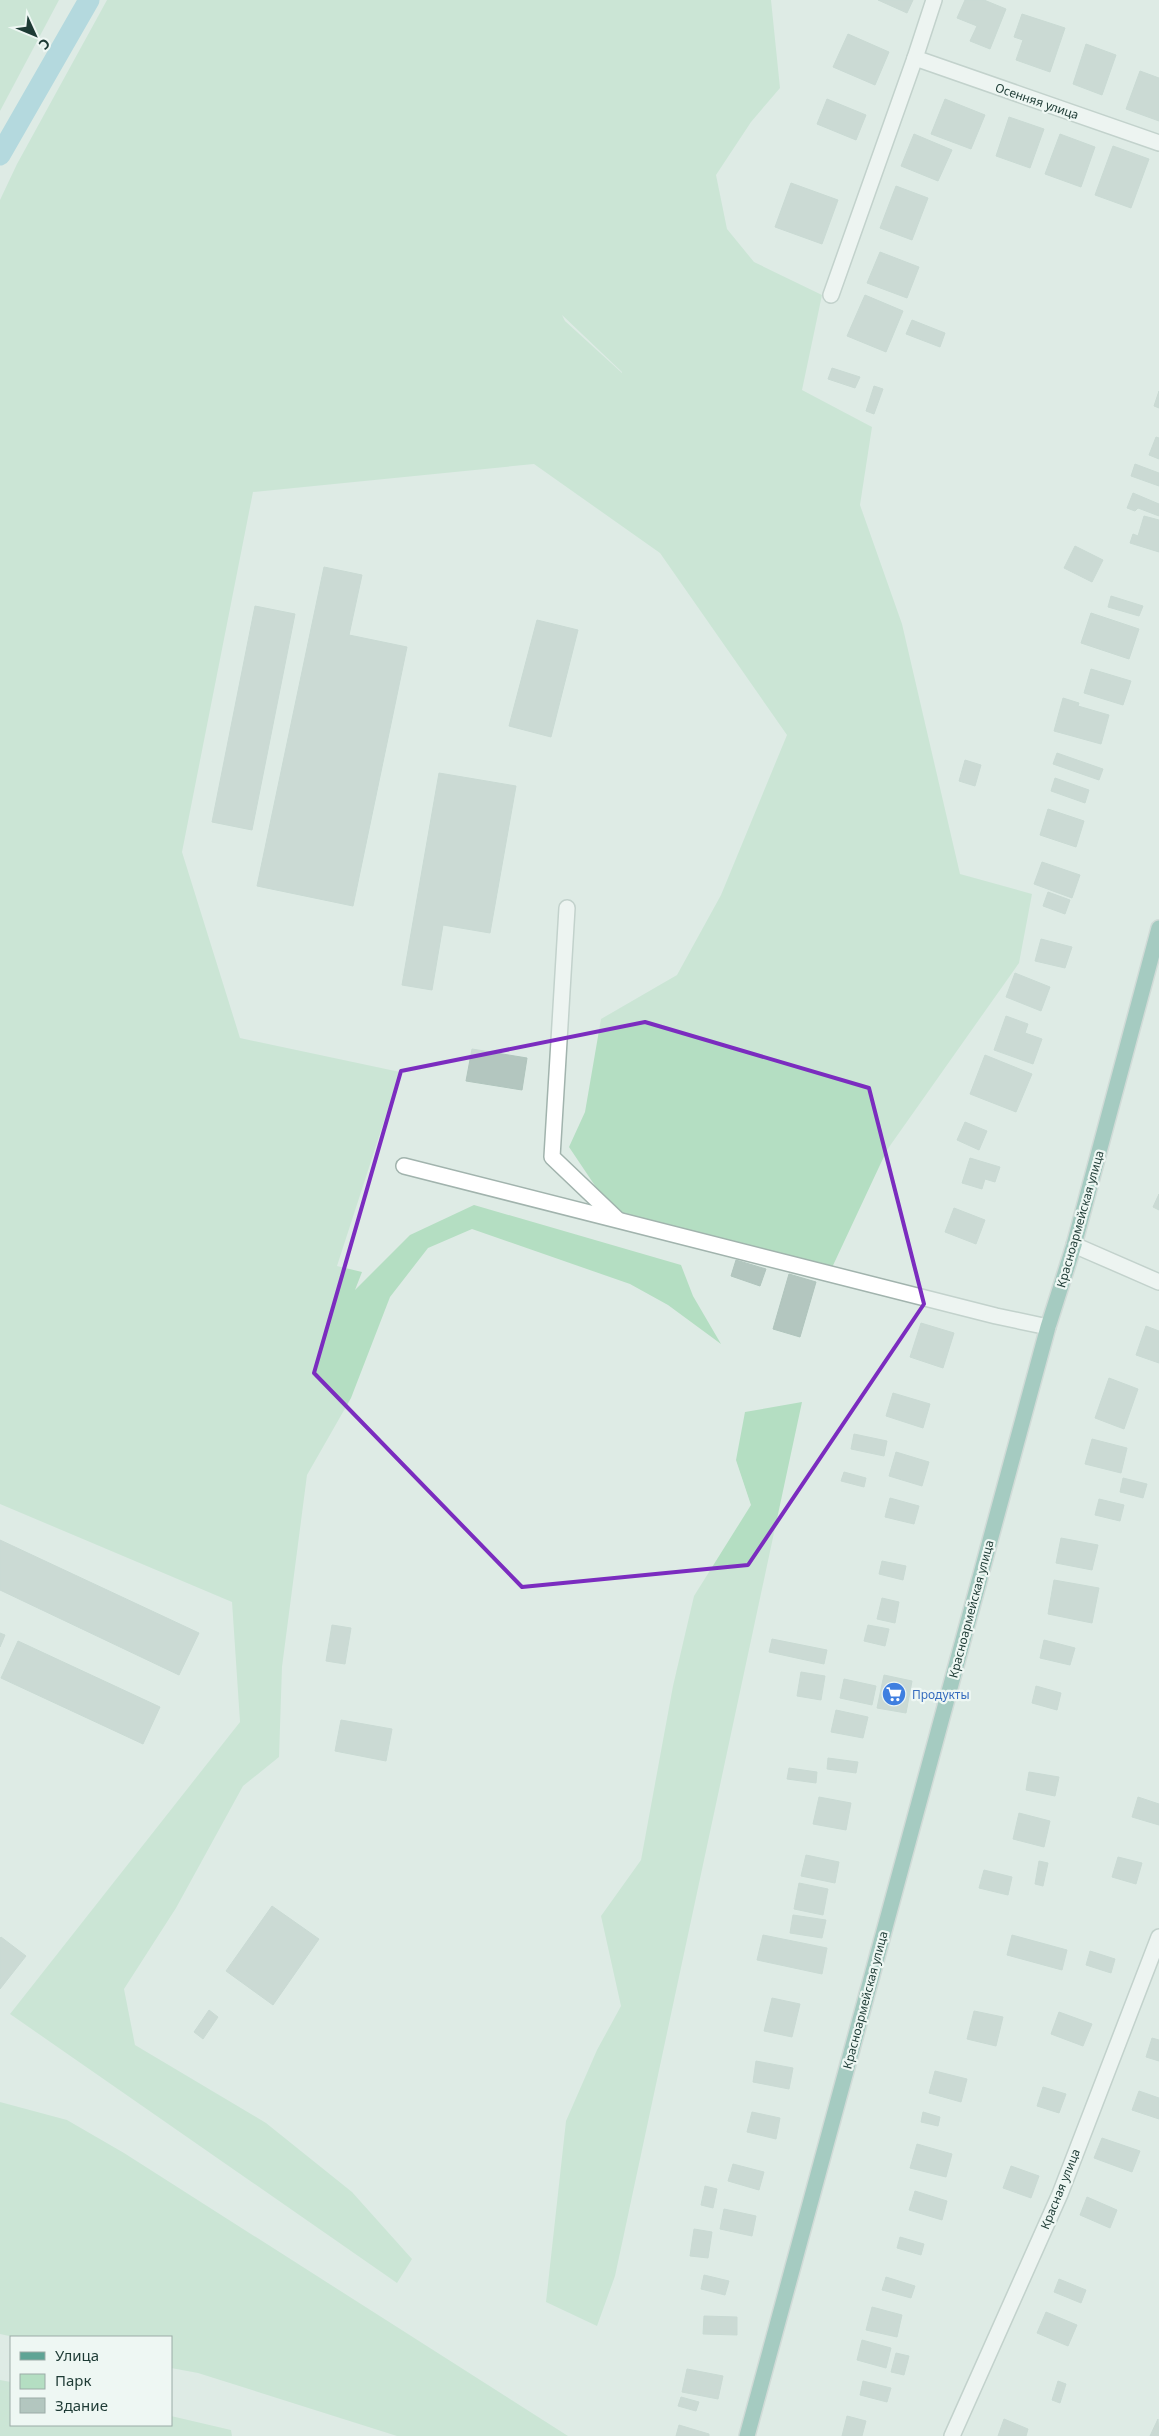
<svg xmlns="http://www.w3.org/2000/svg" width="1159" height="2436" viewBox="0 0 1159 2436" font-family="'Noto Sans',sans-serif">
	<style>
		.green { fill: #b4dec2; fill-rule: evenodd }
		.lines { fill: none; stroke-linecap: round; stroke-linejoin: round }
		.canal { stroke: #80c4d5; stroke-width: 21 }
		.building { fill: #b3c6bf; stroke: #b0c5bd }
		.minor-casing { stroke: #a1b3ad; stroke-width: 18 }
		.major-casing { stroke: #c0c8c6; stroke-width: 18 }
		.minor { stroke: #fff; stroke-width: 15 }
		.major { stroke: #5fa495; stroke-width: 15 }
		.marked { fill: none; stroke: #7b2cbf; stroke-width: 4; stroke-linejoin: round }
		.labels { text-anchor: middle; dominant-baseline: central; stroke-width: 4.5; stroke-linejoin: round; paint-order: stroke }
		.street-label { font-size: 12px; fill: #1e3b35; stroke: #eef7f3 }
		.shop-label { font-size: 12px; fill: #366cbe; stroke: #eef7f3; text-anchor: start }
	</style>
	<rect width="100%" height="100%" fill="#deebe5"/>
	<g class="green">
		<path d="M0,0H59L0,111Z"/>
		<path d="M107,0H771L780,88L751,122L716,175L727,229L754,262L822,295L802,390L872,427L860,505L902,624L960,874L1032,894L1019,963L887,1150L829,1274L618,1220L569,1147L585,1112L601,1019L677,975L721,895L787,735L660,553L534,464L253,492L182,852L240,1038L400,1072L337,1266L362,1272L355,1290L410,1235L474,1205L681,1265L693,1296L721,1344L668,1305L630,1284L472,1229L428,1248L390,1297L351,1398L307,1475L282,1667L279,1757L243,1786L176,1908L124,1989L135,2045L266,2123L352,2192L412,2259L397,2283L10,2014L240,1722L232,1602L0,1504V200L17,164ZM562,315L622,372V373L565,321Z"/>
		<path d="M802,1402L615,2276L597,2326L546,2302L566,2121L597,2050L621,2006L601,1916L641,1860L673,1686L694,1596L751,1505L736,1460L745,1412Z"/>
		<path d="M0,2102L67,2120L124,2153L568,2436H397L198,2373L171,2368V2337H14L0,2334Z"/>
		<path d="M0,2380L11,2382V2425H171V2416L231,2430L232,2436H0Z"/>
	</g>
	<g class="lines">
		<path class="canal" d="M0,155L89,0"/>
	</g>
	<g class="building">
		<path d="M878,0H913L907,13Z"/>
		<path d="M965,0H984L1006,9L990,49L970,41L977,26L957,18Z"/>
		<path d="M1022,14L1065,28L1050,72L1016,60L1023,40L1014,37Z"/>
		<path d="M848,34L889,52L875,85L833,67Z"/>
		<path d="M1086,44L1116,55L1102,95L1073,84Z"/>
		<path d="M1140,71L1159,78V121L1126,109Z"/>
		<path d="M827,99L866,115L856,140L817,124Z"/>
		<path d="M945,99L985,115L971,149L931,134Z"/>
		<path d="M1009,117L1044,129L1030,168L996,156Z"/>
		<path d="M914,134L952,150L938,181L901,166Z"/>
		<path d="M1060,134L1095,147L1081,187L1045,174Z"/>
		<path d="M1113,146L1149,159L1131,208L1095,195Z"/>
		<path d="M791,183L838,200L822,244L775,227Z"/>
		<path d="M896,186L928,198L912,240L880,228Z"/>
		<path d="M880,252L919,267L907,298L867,283Z"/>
		<path d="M865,295L903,311L886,352L847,336Z"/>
		<path d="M912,320L945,333L940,347L906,334Z"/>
		<path d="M832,368L860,377L855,388L828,379Z"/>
		<path d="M874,386L883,389L874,414L866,411Z"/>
		<path d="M1159,391V408L1154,406Z"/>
		<path d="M1156,437L1159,438V459L1149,455Z"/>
		<path d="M1135,464L1159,473V486L1131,476Z"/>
		<path d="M1133,493L1159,504V516L1138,508L1135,511L1127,508Z"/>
		<path d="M1144,516L1159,520V552L1130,543L1133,534L1138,536Z"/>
		<path d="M1075,546L1103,560L1092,582L1064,568Z"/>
		<path d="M324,567L362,575L349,635L407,647L353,906L257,886Z"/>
		<path d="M1111,596L1143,606L1139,616L1108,607Z"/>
		<path d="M255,606L295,614L252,830L212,822Z"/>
		<path d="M1091,613L1139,629L1129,659L1081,643Z"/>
		<path d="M537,620L578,630L551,737L509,726Z"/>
		<path d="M1091,669L1131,681L1123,705L1084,693Z"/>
		<path d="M1063,698L1079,703L1078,706L1109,715L1101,744L1054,731Z"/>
		<path d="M1057,753L1103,769L1099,780L1053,764Z"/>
		<path d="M965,760L981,765L975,786L959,781Z"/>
		<path d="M439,773L516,786L490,933L443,925L432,990L402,985Z"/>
		<path d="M1055,778L1089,790L1085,803L1051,791Z"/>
		<path d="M1048,809L1084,821L1076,847L1040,835Z"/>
		<path d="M1042,862L1080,875L1072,898L1034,884Z"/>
		<path d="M1048,892L1070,900L1065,914L1043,906Z"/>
		<path d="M1041,939L1072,947L1065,968L1035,961Z"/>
		<path d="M1015,973L1050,987L1041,1011L1006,997Z"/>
		<path d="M1006,1016L1028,1024L1025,1033L1042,1039L1033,1064L994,1050Z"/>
		<path d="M472,1049L527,1058L522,1090L466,1081Z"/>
		<path d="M985,1055L1032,1074L1016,1112L970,1094Z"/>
		<path d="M965,1122L987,1131L979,1150L957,1140Z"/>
		<path d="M970,1158L1000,1167L995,1182L985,1179L982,1189L962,1183Z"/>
		<path d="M1159,1194V1210L1153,1207Z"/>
		<path d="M954,1208L985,1220L976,1244L945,1232Z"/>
		<path d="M736,1260L766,1269L760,1286L731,1276Z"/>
		<path d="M789,1274L816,1282L800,1337L773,1329Z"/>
		<path d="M921,1323L954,1333L943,1368L910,1357Z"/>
		<path d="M1146,1326L1159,1331V1363L1136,1355Z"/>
		<path d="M1109,1378L1138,1389L1124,1429L1095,1418Z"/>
		<path d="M893,1393L930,1404L923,1428L886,1416Z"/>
		<path d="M854,1434L887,1441L884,1456L851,1449Z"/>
		<path d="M1092,1439L1127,1448L1121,1473L1085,1464Z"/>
		<path d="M896,1452L929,1462L922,1486L889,1476Z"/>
		<path d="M844,1472L866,1478L864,1487L841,1481Z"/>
		<path d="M1123,1478L1147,1484L1143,1498L1120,1492Z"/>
		<path d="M890,1498L919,1506L914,1524L885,1517Z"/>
		<path d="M1099,1499L1124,1505L1120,1521L1095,1515Z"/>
		<path d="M1061,1538L1098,1545L1092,1570L1056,1563Z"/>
		<path d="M0,1540L199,1633L179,1675L0,1590Z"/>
		<path d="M882,1561L906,1566L903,1580L879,1574Z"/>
		<path d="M1054,1580L1099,1588L1092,1623L1048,1614Z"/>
		<path d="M882,1598L899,1602L895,1623L877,1619Z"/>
		<path d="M332,1625L351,1628L345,1664L326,1661Z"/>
		<path d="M868,1625L889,1629L885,1646L864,1641Z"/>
		<path d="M0,1633L5,1635L0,1647Z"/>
		<path d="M772,1639L827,1650L824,1664L769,1652Z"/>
		<path d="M1044,1640L1075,1648L1070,1665L1040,1658Z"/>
		<path d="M18,1641L160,1707L143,1744L1,1678Z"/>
		<path d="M801,1672L825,1676L821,1700L797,1696Z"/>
		<path d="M884,1675L912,1681L906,1713L877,1708Z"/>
		<path d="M844,1679L876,1686L872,1705L840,1698Z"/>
		<path d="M1036,1686L1061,1693L1057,1710L1032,1703Z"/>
		<path d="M836,1710L868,1717L863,1738L831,1732Z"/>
		<path d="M341,1720L392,1729L386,1761L335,1751Z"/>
		<path d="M828,1758L858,1762L856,1773L827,1769Z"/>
		<path d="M789,1768L817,1772L816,1783L787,1779Z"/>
		<path d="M1029,1772L1059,1777L1055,1796L1026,1790Z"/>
		<path d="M819,1797L851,1803L846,1830L813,1824Z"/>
		<path d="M1138,1797L1159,1804V1825L1132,1817Z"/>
		<path d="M1019,1813L1050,1821L1044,1847L1013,1839Z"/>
		<path d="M806,1855L839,1862L835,1883L801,1876Z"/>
		<path d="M1118,1857L1142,1863L1136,1884L1112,1877Z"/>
		<path d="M1039,1861L1048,1863L1043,1886L1035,1884Z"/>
		<path d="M984,1870L1012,1877L1008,1895L979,1888Z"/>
		<path d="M799,1883L828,1889L823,1915L794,1909Z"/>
		<path d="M272,1906L319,1939L273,2005L226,1971Z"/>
		<path d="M793,1915L826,1920L822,1938L790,1933Z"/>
		<path d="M763,1935L827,1948L822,1974L757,1960Z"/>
		<path d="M1012,1935L1067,1950L1062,1970L1007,1955Z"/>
		<path d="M1,1937L26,1956L0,1989V1938Z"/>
		<path d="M1090,1951L1115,1959L1111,1973L1086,1965Z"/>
		<path d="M772,1998L800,2004L792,2037L764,2031Z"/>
		<path d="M209,2010L218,2017L203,2039L194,2032Z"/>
		<path d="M974,2011L1003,2017L996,2046L967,2039Z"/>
		<path d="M1059,2012L1092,2024L1083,2046L1051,2034Z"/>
		<path d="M1152,2038L1159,2040V2061L1146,2057Z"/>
		<path d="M756,2061L793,2068L789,2089L753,2082Z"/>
		<path d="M935,2071L967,2079L961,2102L929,2093Z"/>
		<path d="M1043,2087L1066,2094L1059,2113L1037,2106Z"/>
		<path d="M1139,2091L1159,2098V2119L1132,2110Z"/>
		<path d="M752,2112L780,2118L776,2139L747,2132Z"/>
		<path d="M923,2112L940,2117L938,2126L921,2122Z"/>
		<path d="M1102,2138L1140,2151L1132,2172L1094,2158Z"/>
		<path d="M917,2144L952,2154L946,2177L910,2168Z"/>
		<path d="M733,2164L764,2172L759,2190L728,2181Z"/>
		<path d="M1011,2166L1039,2176L1031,2198L1003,2188Z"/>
		<path d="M705,2186L717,2189L713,2208L701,2205Z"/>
		<path d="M915,2191L947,2201L942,2220L909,2210Z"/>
		<path d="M1087,2197L1117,2210L1110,2228L1080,2215Z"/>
		<path d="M724,2209L756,2216L752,2236L720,2229Z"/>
		<path d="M694,2229L712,2232L708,2258L690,2256Z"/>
		<path d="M900,2237L924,2244L921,2255L897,2248Z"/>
		<path d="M704,2275L729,2281L725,2295L701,2289Z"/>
		<path d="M886,2277L915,2286L911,2298L882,2290Z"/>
		<path d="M1059,2279L1086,2290L1081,2303L1054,2292Z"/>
		<path d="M872,2307L902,2315L897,2337L866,2330Z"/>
		<path d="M1046,2312L1077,2325L1068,2346L1037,2333Z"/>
		<path d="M704,2316L737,2317V2335L703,2334Z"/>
		<path d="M862,2340L891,2348L886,2368L857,2360Z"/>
		<path d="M896,2353L909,2356L904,2375L891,2372Z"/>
		<path d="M687,2369L723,2376L718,2399L682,2392Z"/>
		<path d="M863,2381L891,2388L887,2402L860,2395Z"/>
		<path d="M1058,2381L1066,2384L1060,2403L1052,2400Z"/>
		<path d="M681,2397L699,2402L696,2411L678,2406Z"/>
		<path d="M847,2416L866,2421L862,2436H842Z"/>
		<path d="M1004,2419L1028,2429L1026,2436H998Z"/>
		<path d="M1158,2419L1159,2436H1150Z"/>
		<path d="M679,2425L709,2434V2436H676Z"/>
	</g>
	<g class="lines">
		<g class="minor-casing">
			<g id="minor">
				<path d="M915,58L934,0"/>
				<path d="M831,295L915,58L1159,143"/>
				<path d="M567,908L552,1157L617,1219"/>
				<path d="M404,1166L996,1316L1048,1327"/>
				<path d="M1074,1245L1159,1282"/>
				<path d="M952,2436L1060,2194L1159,1937"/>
			</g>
		</g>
		<g class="major-casing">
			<path id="major" d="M747,2436L1048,1327L1074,1245L1159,928"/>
		</g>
		<use href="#minor" class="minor"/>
		<use href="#major" class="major"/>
	</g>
	<path d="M0 0H1159V2436H0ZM645,1022L869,1088L924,1304L748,1565L522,1587L314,1373L401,1071Z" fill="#deebe5" fill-opacity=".55" fill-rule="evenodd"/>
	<path class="marked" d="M645,1022L869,1088L924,1304L748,1565L522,1587L314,1373L401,1071Z"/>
	<defs>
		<g id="supermarket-disc" transform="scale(1.25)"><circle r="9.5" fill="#3f7fe0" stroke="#eef7f3"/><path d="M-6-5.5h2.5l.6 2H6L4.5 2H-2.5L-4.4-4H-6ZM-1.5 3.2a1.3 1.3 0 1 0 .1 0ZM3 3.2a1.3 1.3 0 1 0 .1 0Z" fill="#fff"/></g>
	</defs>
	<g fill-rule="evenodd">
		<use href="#supermarket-disc" x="894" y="1694"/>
	</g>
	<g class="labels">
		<g class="street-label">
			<text transform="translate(1037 101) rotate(19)">Осенняя улица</text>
			<text transform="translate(1080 1219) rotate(-74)">Красноармейская улица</text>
			<text transform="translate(971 1609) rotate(-75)">Красноармейская улица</text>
			<text transform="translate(865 2000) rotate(-75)">Красноармейская улица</text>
			<text transform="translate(1060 2189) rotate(-68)">Красная улица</text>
		</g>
		<g class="shop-label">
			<text x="912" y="1694">Продукты</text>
		</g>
	</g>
	<rect x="10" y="2336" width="162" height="90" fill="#eef7f3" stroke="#9baca7"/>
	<rect x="20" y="2352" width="25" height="8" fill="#5fa495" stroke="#9baca7"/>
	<text x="55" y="2361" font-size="15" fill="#1e3b35">Улица</text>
	<rect x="20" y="2374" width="25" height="15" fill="#b4dec2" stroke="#9baca7"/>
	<text x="55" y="2386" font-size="15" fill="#1e3b35">Парк</text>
	<rect x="20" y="2398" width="25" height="15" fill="#b3c6bf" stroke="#9baca7"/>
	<text x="55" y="2411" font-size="15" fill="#1e3b35">Здание</text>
	<g transform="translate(35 35) rotate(134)" stroke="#eef7f3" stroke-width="4" paint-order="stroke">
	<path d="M0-4L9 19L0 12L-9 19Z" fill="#1e3b35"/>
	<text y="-8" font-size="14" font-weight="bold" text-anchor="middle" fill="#1e3b35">С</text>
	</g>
</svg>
